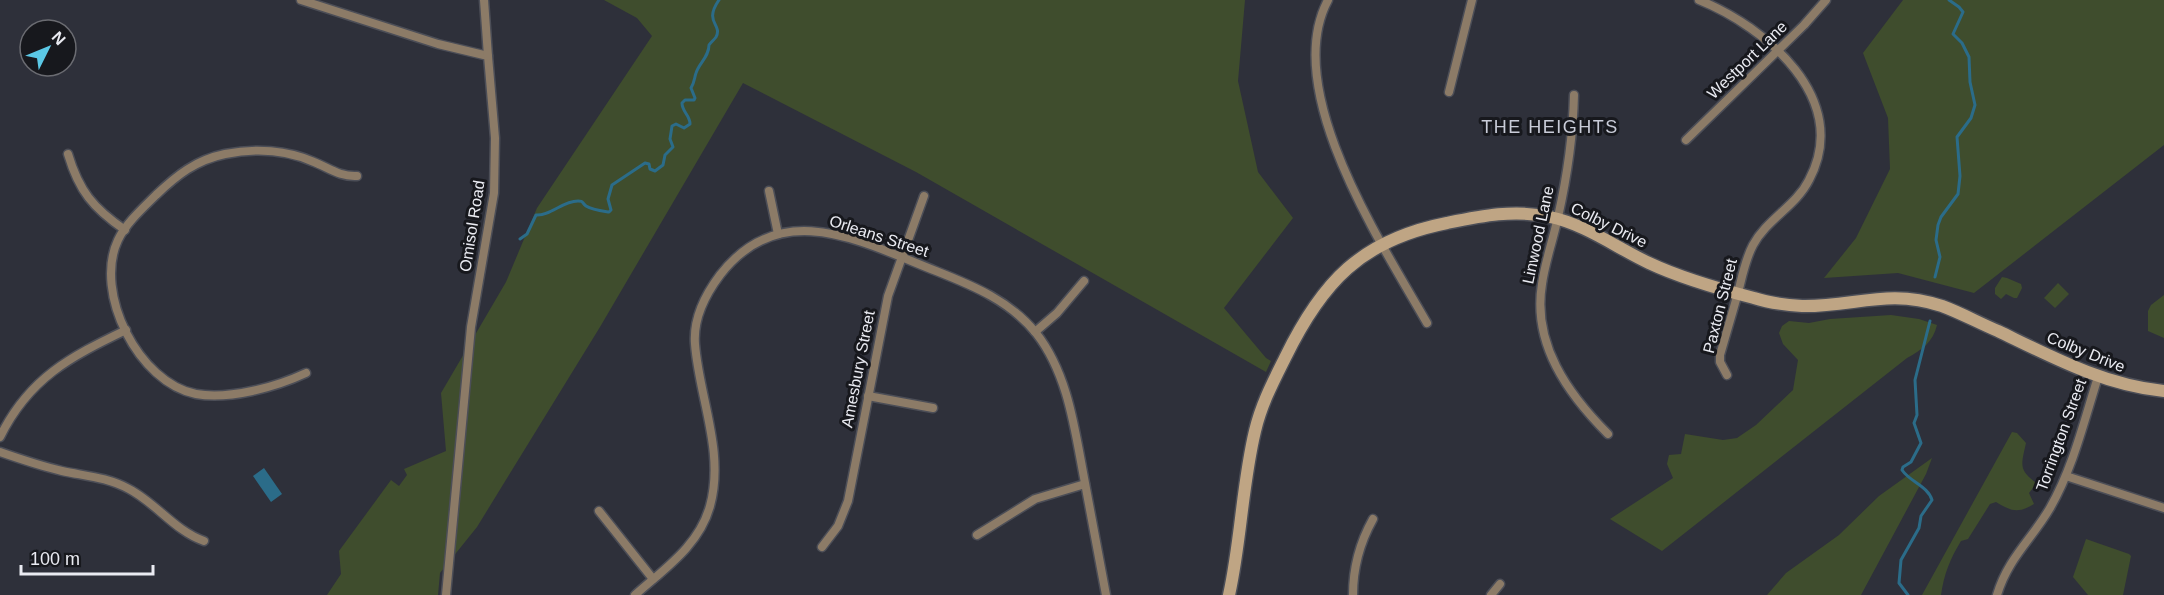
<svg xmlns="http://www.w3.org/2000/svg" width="2164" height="595" viewBox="0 0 2164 595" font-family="Helvetica,sans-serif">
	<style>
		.green { fill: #3f4d2d }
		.water { fill: #2b6c89 }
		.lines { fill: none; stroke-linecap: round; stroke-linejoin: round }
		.stream { stroke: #2b6c89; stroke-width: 3 }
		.street-casing { stroke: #4c4e57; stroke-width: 11 }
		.secondary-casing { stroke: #4c4e57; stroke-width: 15 }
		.street { stroke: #8c7b67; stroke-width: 8 }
		.secondary { stroke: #bfa584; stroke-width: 12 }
		.labels { text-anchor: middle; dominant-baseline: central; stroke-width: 6; stroke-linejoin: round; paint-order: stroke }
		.street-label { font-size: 16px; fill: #eaebf2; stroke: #17181d }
		.neighbourhood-label { font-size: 18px; letter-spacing: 1.5px; fill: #c9ccd8; stroke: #17181d }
	</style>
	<rect width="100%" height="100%" fill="#2e303a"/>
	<g class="green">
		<path d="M604,0H1245L1238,81L1258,172L1293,218L1224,308L1266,358L1271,361L1266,372L916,172L743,83L600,327L477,527L440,573L438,595H327L341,574L339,551L391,480L399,486L407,475L404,469L446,451L441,393L506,282L537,208L652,36L637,18Z"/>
		<path d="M1903,0H2164V145L1974,293L1898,273L1824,278L1856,238L1890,169L1888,118L1863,53Z"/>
		<path d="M2002,277L2007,278L2021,284L2022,288L2017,298H2014L2006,294L2001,299L1995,294V288Z"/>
		<path d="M2058,283L2069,294L2055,308L2044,298Z"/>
		<path d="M2164,295V338L2148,331V311L2151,305Z"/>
		<path d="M1891,315L1919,319L1937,325C1933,342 1922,350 1907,358L1662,551L1610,519L1673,478L1667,464L1669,455L1681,454L1685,434L1723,440L1737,438L1756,425L1793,390L1798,360L1783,344L1779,333L1782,326L1789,321L1809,323L1830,319Z"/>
		<path d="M2012,432L2017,433L2026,443C2021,466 2018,470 2039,485L2033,488L2029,493L2034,504C2018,514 2011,511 1996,502L1990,504L1968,539L1961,541C1950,559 1944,574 1941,595H1922Z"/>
		<path d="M1932,458L1926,474L1861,595H1767L1786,573L1839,535L1879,496Z"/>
		<path d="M2086,539L2129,554L2131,556L2123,595H2088L2073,577Z"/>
	</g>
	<path class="water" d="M264,468L282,494L271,502L253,476Z"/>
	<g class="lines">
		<g class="stream">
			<path d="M520,239L527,234L536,215C551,216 562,201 578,201C584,201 581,202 586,206C592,210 602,211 609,212L611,210L608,199L612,185L645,163L649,164L650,169L655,171L663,165L665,155L673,147L670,139L672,126L676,124L684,128L690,124C690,115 682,112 682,103L685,100H694L695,98L691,88C695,81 694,79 696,73C699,63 709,57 709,45C711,42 714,40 716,37C723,24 703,23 719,0"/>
			<path d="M1935,277L1940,257L1936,240L1938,225L1941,217L1958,194L1960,176L1957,137L1971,118L1975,105L1970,82L1969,57L1962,43L1953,34L1963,12L1959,7L1949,0"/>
			<path d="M1908,595L1899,583L1901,560L1919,528L1921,516L1932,500C1928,486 1910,482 1902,470L1903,467L1911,462L1921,443L1914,423L1917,415L1915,380L1930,321"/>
		</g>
		<g class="street-casing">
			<g id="street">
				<path d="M301,0L438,44L488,56L495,138L494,193L471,327L446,595"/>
				<path d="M484,0L488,56"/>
				<path d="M1328,0C1280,90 1382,244 1427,323"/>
				<path d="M1699,0C1766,27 1852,99 1809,180C1796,206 1767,219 1753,245C1745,260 1742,277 1738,293C1732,314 1726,334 1720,355V362L1727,375"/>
				<path d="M1449,92L1472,0"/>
				<path d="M1574,95C1573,137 1567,177 1558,217C1553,240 1545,262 1542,284C1532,344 1568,394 1608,434"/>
				<path d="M1686,140L1804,25L1826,0"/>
				<path d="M68,154C79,191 93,208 125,230"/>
				<path d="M769,191L778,234"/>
				<path d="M1035,332L1057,313L1084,281"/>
				<path d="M306,373C276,387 229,400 196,394C139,383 93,293 118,240C126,223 143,208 156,195C177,175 196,160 225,154C255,148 287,150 314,162C329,168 340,177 357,176"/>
				<path d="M868,396L933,408"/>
				<path d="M0,437C29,378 70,357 126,330"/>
				<path d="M0,452C20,459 41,466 62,471C85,476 107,477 129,489C156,503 175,531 204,541"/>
				<path d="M2066,476L2164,508"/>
				<path d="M599,511L653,579"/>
				<path d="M977,535L1035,499L1085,484"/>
				<path d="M822,547L838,526L848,501L888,296L924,196"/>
				<path d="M635,595C664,569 699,546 710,506C725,452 699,397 695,344C693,319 705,295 720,275C781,196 862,242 936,271C974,286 1010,301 1036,333C1069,375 1075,432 1085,483C1092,520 1099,558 1106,595"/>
				<path d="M1353,595C1353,567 1359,544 1373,519"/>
				<path d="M1491,595L1500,584"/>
				<path d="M1997,595C2008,558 2032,539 2050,508C2073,468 2084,421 2098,377"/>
			</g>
		</g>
		<g class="secondary-casing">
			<path id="secondary" d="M1229,595C1241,541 1242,485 1255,431C1261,405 1273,382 1285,358C1322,282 1361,240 1447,223C1481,216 1514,209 1550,217C1585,224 1617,248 1649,263C1683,279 1719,289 1754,298C1769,303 1786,305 1802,306C1854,307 1888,288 1942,306C1961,313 1979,323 1998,331C2052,357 2104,385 2164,391"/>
		</g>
		<use href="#street" class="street"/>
		<use href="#secondary" class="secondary"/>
	</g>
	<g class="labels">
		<g class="street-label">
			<text transform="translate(1747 60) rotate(-44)">Westport Lane</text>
			<text transform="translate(1609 225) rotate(26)">Colby Drive</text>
			<text transform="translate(472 226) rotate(-81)">Omisol Road</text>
			<text transform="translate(1538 235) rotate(-78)">Linwood Lane</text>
			<text transform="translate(879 236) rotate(18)">Orleans Street</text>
			<text transform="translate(1720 306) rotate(-76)">Paxton Street</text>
			<text transform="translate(2086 352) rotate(22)">Colby Drive</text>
			<text transform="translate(858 369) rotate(-79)">Amesbury Street</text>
			<text transform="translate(2061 435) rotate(-70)">Torrington Street</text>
		</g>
		<g class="neighbourhood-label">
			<text x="1550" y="127">THE HEIGHTS</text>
		</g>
	</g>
	<g transform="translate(48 48) rotate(47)"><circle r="28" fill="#17181d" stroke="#6b6c72" stroke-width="1.5"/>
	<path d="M0-4.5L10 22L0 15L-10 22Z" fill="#5bc8e6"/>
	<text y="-9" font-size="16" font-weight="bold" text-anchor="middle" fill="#eaebf2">N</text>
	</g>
	<path d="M21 565v9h132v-9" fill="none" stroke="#eaebf2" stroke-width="3"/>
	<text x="30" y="565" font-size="18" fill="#eaebf2" stroke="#17181d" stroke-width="4.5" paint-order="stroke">100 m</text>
</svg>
